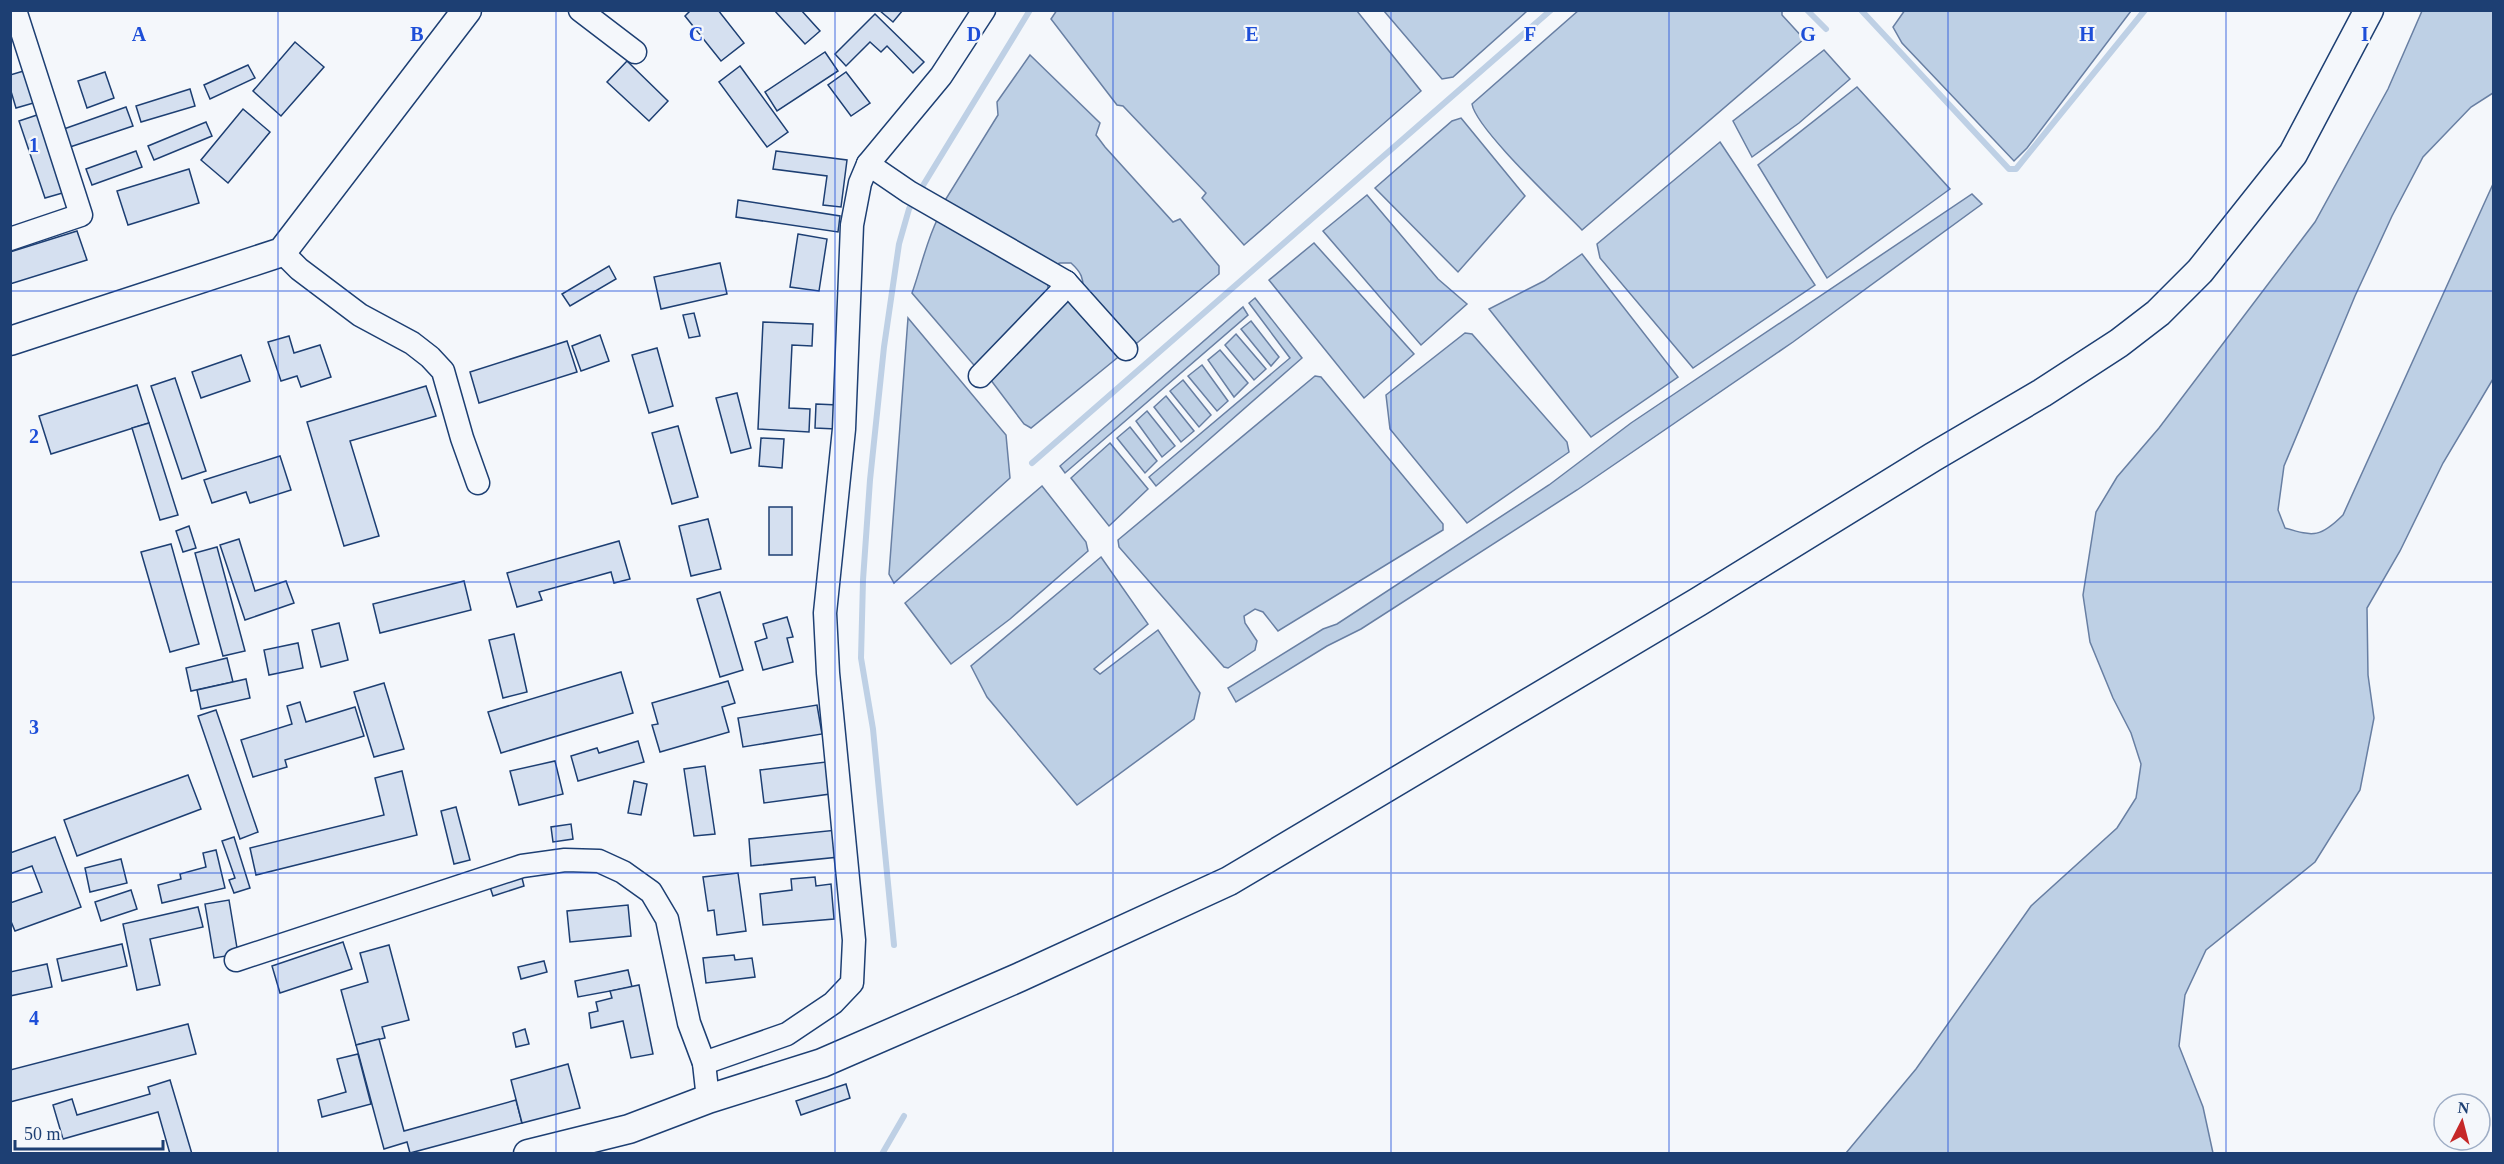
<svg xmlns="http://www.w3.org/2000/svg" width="2504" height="1164" viewBox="0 0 2504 1164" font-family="'Times New Roman',serif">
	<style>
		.water { fill: #bed0e5; stroke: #687fa3; stroke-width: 1.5 }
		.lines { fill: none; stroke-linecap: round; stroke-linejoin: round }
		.stream { stroke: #bed0e5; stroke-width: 6 }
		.building { fill: #d5e0f0; stroke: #1d3f73; stroke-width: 1.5 }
		.minor-casing { stroke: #1d3f73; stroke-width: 25 }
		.major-casing { stroke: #1d3f73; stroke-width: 31 }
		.minor { stroke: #f4f7fb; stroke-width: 22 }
		.major { stroke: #f4f7fb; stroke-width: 28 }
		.grid { fill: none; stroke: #1d4ed8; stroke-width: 1.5; stroke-opacity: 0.55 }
		.grid-label { font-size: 20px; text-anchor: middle; font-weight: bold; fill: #1d4ed8; stroke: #f4f7fb; stroke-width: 4.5; stroke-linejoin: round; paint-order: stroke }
	</style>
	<rect width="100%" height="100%" fill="#f4f7fb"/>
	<g class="water">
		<path d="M1057,10L1357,11L1421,91L1244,245L1202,198L1206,193L1123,106L1117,105L1051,19Z"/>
		<path d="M1579,10L1782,11V15L1804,39L1582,230C1560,207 1476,129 1472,104Z"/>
		<path d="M1905,10H2131V11L2027,148L2014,161L1902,43L1893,27Z"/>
		<path d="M1384,11H1527L1453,77L1442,79Z"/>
		<path d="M2422,11H2493V93L2471,107L2423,157L2392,216L2355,296L2284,466L2278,510L2285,528C2314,537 2321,537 2343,515L2493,184V379L2443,463L2400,551L2367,608L2368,675L2374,718L2360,790L2315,862L2206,950L2185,995L2179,1046L2203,1107L2213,1153H1846L1916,1069L2031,906L2117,828L2136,798L2141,764L2131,733L2113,698L2090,642L2083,595L2096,512L2117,477L2159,428L2315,222L2388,89Z"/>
		<path d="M1824,50L1850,79L1799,123L1752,157L1733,121Z"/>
		<path d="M1030,55L1100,123L1096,135L1105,147L1173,222L1180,219L1219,266V274L1131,348L1083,292C1084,278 1081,272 1071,263H1060L1051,266L944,202L998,115L997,102Z"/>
		<path d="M1857,87L1950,189L1827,278L1758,165Z"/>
		<path d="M1461,118L1525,196L1458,272L1375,188L1452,121Z"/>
		<path d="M1720,142L1815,285L1693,368L1600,258L1597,244Z"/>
		<path d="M1972,194L1982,204L1793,342L1577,490L1361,629L1327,646L1236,702L1228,688L1323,629L1337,624L1549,485L1631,423Z"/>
		<path d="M1367,195L1438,279L1467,304L1421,345L1323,231Z"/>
		<path d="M938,218L1047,279L1048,288L1053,294L979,371L912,293C921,268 926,242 938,218Z"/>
		<path d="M1314,243L1414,354L1364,398L1269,280Z"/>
		<path d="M1582,254L1678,377L1591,437L1489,309L1544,281Z"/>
		<path d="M1255,298L1302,358L1156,486L1149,477L1290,358L1249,303Z"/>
		<path d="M1061,299L1075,302L1122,354L1031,428L1024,424L987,375Z"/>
		<path d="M1243,307L1248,315L1065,473L1060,466Z"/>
		<path d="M908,318L1006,435L1010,478L894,583L889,574Z"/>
		<path d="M1251,321L1279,357L1271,366L1241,329Z"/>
		<path d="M1465,333L1472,334L1567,442L1569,452L1467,523L1390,429L1386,395Z"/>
		<path d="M1236,334L1266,369L1254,380L1225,345Z"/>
		<path d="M1220,350L1248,383L1234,397L1208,360Z"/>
		<path d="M1202,365L1228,401L1217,411L1188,376Z"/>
		<path d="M1315,376L1321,377L1443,524V530L1278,631L1263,612L1255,609L1244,616L1245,623L1257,641L1255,650L1228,668L1224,667L1119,547L1118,540Z"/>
		<path d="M1183,380L1211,415L1199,427L1170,391Z"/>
		<path d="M1166,396L1194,431L1181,442L1154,407Z"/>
		<path d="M1147,411L1175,446L1162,457L1136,421Z"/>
		<path d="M1130,427L1157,461L1145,473L1117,438Z"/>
		<path d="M1110,443L1148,489L1109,526L1071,478Z"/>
		<path d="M1042,486L1086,542L1088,551L1010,619L951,664L905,603Z"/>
		<path d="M1101,557L1148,624L1094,669L1100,674L1158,630L1200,693L1194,719L1077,805L987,697L971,666Z"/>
	</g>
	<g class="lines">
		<g class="stream">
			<path d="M1807,10L1826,29"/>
			<path d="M1861,10L2009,169H2016L2145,10"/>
			<path d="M919,192L1030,10"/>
			<path d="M1032,463L1551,10"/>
			<path d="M894,945L873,729L861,658L863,580L870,480L884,347L899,244L909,209L914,200"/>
			<path d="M882,1154L904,1116"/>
		</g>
	</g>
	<g class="building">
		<path d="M691,10H718L744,43L721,61L685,16Z"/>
		<path d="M774,10H801L820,31L805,44Z"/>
		<path d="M879,10H903L893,22Z"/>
		<path d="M875,14L924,62L913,73L887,46L881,52L870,42L846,66L835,54Z"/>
		<path d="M295,42L324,67L281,116L253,91Z"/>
		<path d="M825,52L838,71L777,111L765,92Z"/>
		<path d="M627,61L668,101L649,121L607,82Z"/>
		<path d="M248,65L255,78L210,99L204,85Z"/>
		<path d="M740,66L788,132L767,147L719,82Z"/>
		<path d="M27,70L37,102L16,108L10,88V75Z"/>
		<path d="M105,72L114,98L87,108L78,81Z"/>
		<path d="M846,72L870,103L851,116L828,85Z"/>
		<path d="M190,89L195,106L141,122L136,106Z"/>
		<path d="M126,107L133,126L67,148L61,130Z"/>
		<path d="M243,109L270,132L228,183L201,160Z"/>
		<path d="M40,114L66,192L45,198L19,121Z"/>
		<path d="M206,122L212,136L154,160L148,146Z"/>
		<path d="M136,151L142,167L92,185L86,169Z"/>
		<path d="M776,151L847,160L841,207L823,205L827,176L773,169Z"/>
		<path d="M189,169L199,203L128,225L117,191Z"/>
		<path d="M738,200L840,216L838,232L736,217Z"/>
		<path d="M77,231L87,260L10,284V252Z"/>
		<path d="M798,234L827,239L819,291L790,287Z"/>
		<path d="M720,263L727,294L661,309L654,277Z"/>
		<path d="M609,266L616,279L570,306L562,294Z"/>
		<path d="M694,313L700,336L689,338L683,315Z"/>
		<path d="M763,322L813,324L812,346L792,345L789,408L810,409L809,432L758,429Z"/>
		<path d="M600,335L609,361L581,371L572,346Z"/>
		<path d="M289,336L294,353L320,345L331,377L301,387L297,376L281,381L268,342Z"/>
		<path d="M567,341L577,372L479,403L470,372Z"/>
		<path d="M657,348L673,406L649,413L632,355Z"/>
		<path d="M241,355L250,381L201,398L192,372Z"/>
		<path d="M175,378L206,471L182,479L151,386Z"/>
		<path d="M137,385L149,423L51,454L39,416Z"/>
		<path d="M426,386L436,416L350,441L379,536L344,546L307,422Z"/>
		<path d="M737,393L751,448L731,453L716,398Z"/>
		<path d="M816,404L838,405L836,429L815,428Z"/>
		<path d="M149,423L178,515L160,520L132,428Z"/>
		<path d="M678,426L698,497L672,504L652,433Z"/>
		<path d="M761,438L784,439L782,468L759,466Z"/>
		<path d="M280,456L291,490L250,503L246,492L212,503L204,480Z"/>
		<rect x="769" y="507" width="23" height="48"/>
		<path d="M708,519L721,569L691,576L679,526Z"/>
		<path d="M189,526L196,548L183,552L176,531Z"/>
		<path d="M239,539L255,591L286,581L294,603L245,620L220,545Z"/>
		<path d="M619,541L630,579L614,583L611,572L539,592L542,600L517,607L507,573Z"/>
		<path d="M171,544L199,644L170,652L141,552Z"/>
		<path d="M217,547L245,651L223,656L195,553Z"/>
		<path d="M464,581L471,610L380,633L373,604Z"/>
		<path d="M720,592L743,670L720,677L697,599Z"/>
		<path d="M787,617L793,637L787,638L793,662L763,670L755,642L767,638L763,624Z"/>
		<path d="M339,623L348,660L321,667L312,630Z"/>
		<path d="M514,634L527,692L503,698L489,640Z"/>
		<path d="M298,643L303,668L269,675L264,650Z"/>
		<path d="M227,658L233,682L191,691L186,668Z"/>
		<path d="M621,672L633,713L501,753L488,712Z"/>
		<path d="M246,679L250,698L201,709L197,690Z"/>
		<path d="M728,681L735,703L722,707L729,732L660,752L652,725L658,724L652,703Z"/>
		<path d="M384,683L404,749L374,757L354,692Z"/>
		<path d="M300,702L306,722L355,707L364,736L285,760L287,767L253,777L241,740L292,724L287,706Z"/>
		<path d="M817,705L822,734L743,747L738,718Z"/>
		<path d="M216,710L258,832L240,839L198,716Z"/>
		<path d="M638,741L644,762L578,781L571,756L597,748L599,753Z"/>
		<path d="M555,761L563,794L519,805L510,771Z"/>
		<path d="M826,762L830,794L764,803L760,770Z"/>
		<path d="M705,766L715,834L694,836L684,769Z"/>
		<path d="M402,771L417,835L256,875L250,848L384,815L375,778Z"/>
		<path d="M188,775L201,809L77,856L64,820Z"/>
		<path d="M634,781L647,784L641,815L628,813Z"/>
		<path d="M456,807L470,860L454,864L441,811Z"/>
		<path d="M571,824L573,839L553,842L551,827Z"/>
		<path d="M837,830L839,857L751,866L749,839Z"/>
		<path d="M55,837L81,907L15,931L10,919V903L42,892L32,866L10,874V853Z"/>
		<path d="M234,837L250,888L234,893L229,880L235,878L222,841Z"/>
		<path d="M216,850L225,888L162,903L158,885L181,879L180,874L206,867L203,853Z"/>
		<path d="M121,859L127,883L90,892L85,868Z"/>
		<path d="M738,873L746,931L717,935L714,910L708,911L703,877Z"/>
		<path d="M521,874L524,886L493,896L489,884Z"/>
		<path d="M815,877L816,886L831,884L834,919L763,925L760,894L792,890L791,879Z"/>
		<path d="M131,890L137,909L101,921L95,902Z"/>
		<path d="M229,900L238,954L214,958L205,904Z"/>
		<path d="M628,905L631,936L570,942L567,911Z"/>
		<path d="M198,907L203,927L150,939L160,985L137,990L123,924Z"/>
		<path d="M343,942L352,969L280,993L272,966Z"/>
		<path d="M122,944L127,966L62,981L57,959Z"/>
		<path d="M389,945L409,1020L382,1027L385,1038L356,1045L341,990L368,982L360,953Z"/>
		<path d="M734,955L735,960L752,958L755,977L706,983L703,958Z"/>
		<path d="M544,961L547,972L521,979L518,967Z"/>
		<path d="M47,964L52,987L10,996V972Z"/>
		<path d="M628,970L632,987L578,997L575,981Z"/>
		<path d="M639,985L653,1054L631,1058L623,1021L591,1028L589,1013L598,1011L596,1002L612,998L610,991Z"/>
		<path d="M188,1024L196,1054L10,1102V1070Z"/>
		<path d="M525,1029L529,1044L516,1047L513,1033Z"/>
		<path d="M379,1039L404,1131L516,1100L522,1123L410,1153L407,1142L384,1149L356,1045Z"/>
		<path d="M358,1054L371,1104L322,1117L318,1100L346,1092L337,1059Z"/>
		<path d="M568,1064L580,1108L522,1123L511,1080Z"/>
		<path d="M170,1080L192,1154H170L158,1112L63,1139L53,1105L72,1099L77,1115L150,1094L148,1087Z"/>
		<path d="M846,1084L850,1098L801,1115L796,1101Z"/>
	</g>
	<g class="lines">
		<g class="minor-casing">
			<g id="minor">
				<path d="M580,10L635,52"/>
				<path d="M868,164L909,192L1066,282L1126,349"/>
				<path d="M10,239L81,215L15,10"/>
				<path d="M282,252L299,269L360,315L412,343L430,357L443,371L462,438L478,483"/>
				<path d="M980,376L1059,294L1066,282"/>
				<path d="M236,960L522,866L565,860L599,861L623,872L651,892L667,919L689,1023L704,1063L708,1099"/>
				<path d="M704,1063L787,1034L833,1003L852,983L854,940L828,673L825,613L844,429L852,225L860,183L868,164L941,76L984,10"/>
			</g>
		</g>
		<g class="major-casing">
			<g id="major">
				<path d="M10,341L282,252L467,10"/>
				<path d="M528,1154L629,1129L708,1099L822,1063L1020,977L1229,881L1698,602L1933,457L2042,393L2119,343L2158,313L2200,271L2293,154L2369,10"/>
			</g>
		</g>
		<use href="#minor" class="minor"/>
		<use href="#major" class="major"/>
	</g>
	<path class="grid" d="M278,10V1154M556,10V1154M835,10V1154M1113,10V1154M1391,10V1154M1669,10V1154M1948,10V1154M2226,10V1154M10,291H2494M10,582H2494M10,873H2494"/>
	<g class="grid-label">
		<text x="139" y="41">A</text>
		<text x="417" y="41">B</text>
		<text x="696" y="41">C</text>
		<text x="974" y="41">D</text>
		<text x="1252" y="41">E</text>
		<text x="1530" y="41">F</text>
		<text x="1808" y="41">G</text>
		<text x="2087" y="41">H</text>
		<text x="2365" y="41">I</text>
		<text x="34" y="152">1</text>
		<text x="34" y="443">2</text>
		<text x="34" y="734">3</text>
		<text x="34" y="1025">4</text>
	</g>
	<rect width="2504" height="1164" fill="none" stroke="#1d3f73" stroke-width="24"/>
	<g transform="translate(2462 1122) rotate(6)"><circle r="28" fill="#f4f7fb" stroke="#9eadc5" stroke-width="1.5"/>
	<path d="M0-4.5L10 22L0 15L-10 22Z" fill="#c62828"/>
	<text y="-9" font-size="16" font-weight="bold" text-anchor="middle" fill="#1d3f73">N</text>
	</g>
	<path d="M15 1140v9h148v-9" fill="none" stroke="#1d3f73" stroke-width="3"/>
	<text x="24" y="1140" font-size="18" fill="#1d3f73" stroke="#f4f7fb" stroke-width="4.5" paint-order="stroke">50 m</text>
</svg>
